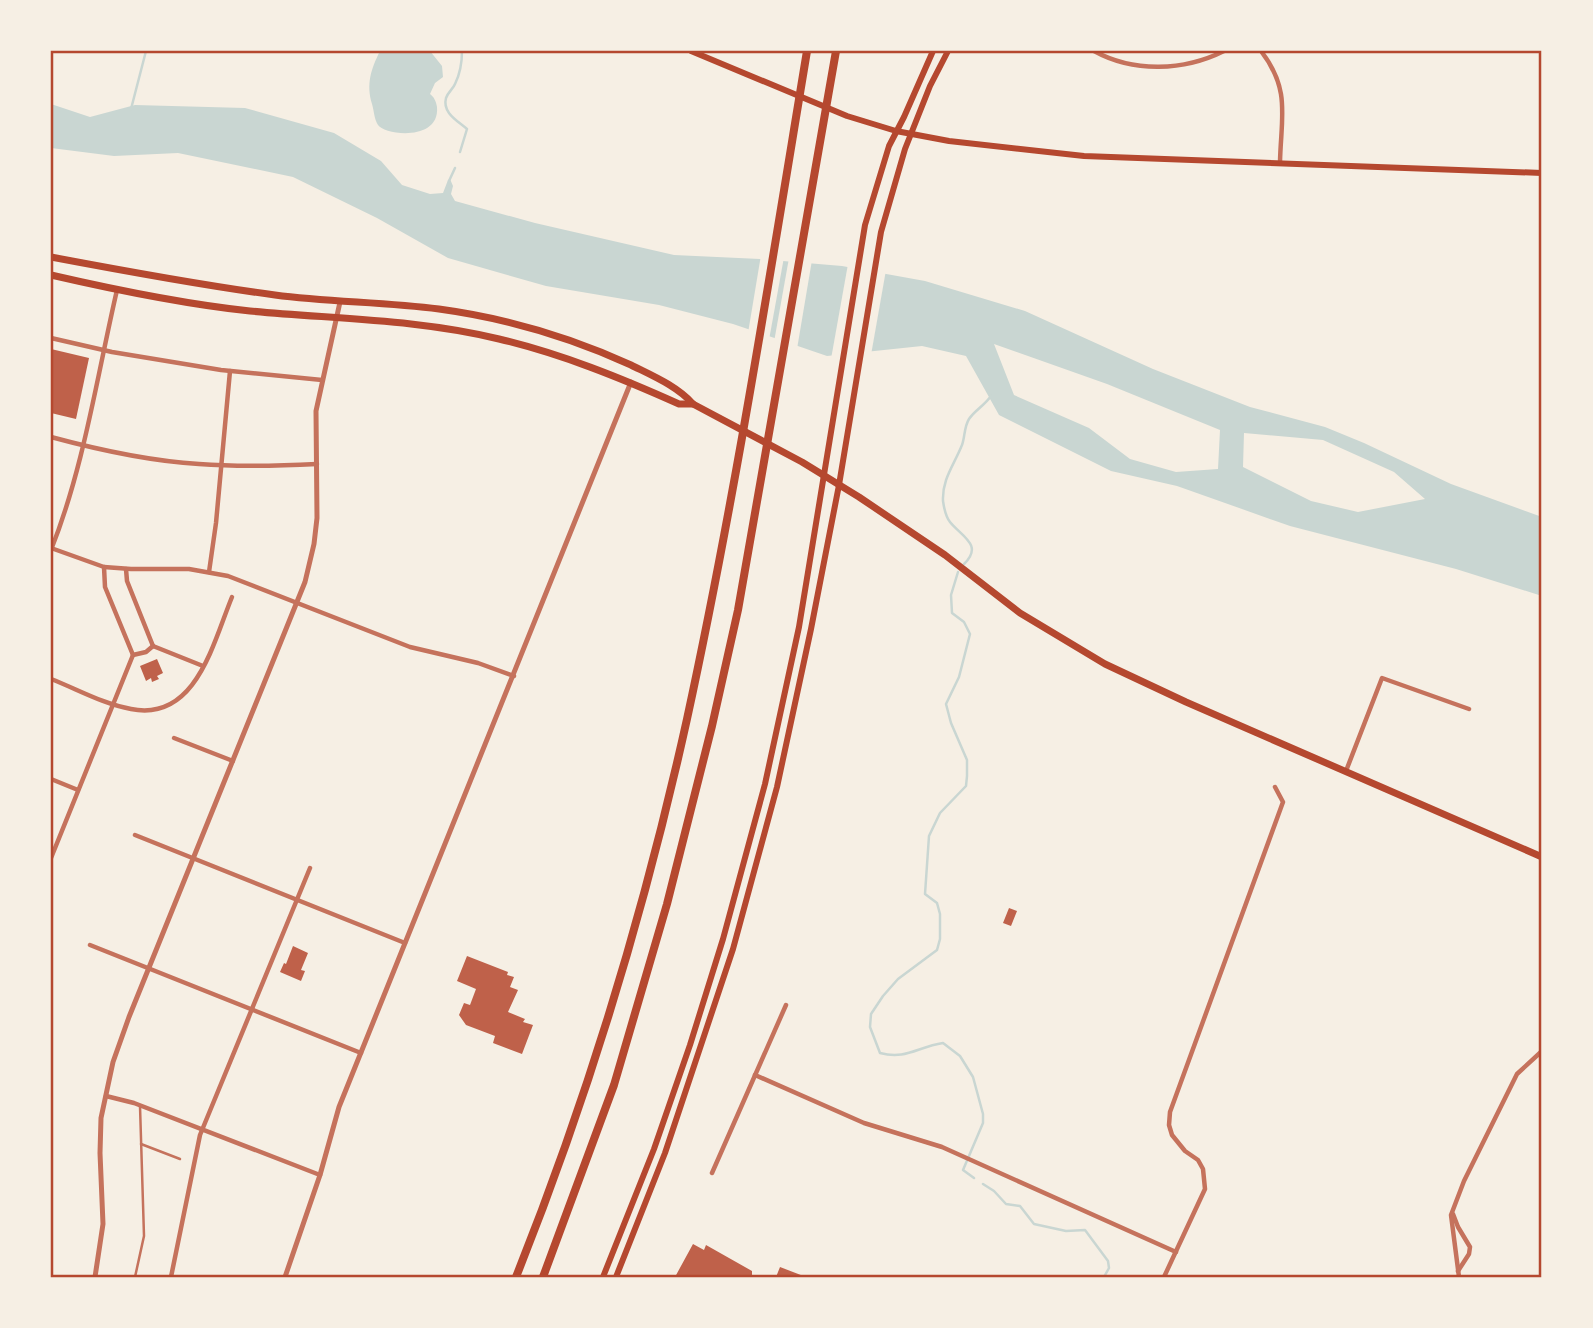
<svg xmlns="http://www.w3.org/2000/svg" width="1593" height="1328" viewBox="0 0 1593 1328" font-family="'Playfair Display',serif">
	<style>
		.water { fill: #c9d6d2; fill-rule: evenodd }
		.pier { fill: #f6efe4 }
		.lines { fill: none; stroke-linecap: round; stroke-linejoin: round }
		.stream { stroke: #c9d6d2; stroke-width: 2.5 }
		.building { fill: #bf614a }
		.service { stroke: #c5725c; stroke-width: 2.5 }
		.minor { stroke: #c5725c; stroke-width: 4.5 }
		.tertiary { stroke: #c5725c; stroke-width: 5 }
		.secondary { stroke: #b5482f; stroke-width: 6 }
		.primary { stroke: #b5482f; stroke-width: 7 }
		.motorway { stroke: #b5482f; stroke-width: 8 }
		.neatline { fill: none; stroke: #b5482f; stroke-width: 2.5 }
	</style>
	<rect width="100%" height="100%" fill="#f6efe4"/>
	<g class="water">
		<path d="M380,51H430L442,66L443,77L435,83L430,94C434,97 436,101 437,107C440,142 384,135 378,125C374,119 374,110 372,104C366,84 371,69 380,51Z"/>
		<path d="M51,104L90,117L135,105L245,108L334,133L381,161L402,185L430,194L443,193L448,180L450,179L453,186L451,194L455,201L535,223L674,255L760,259L842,266L925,281L1025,311L1153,369L1250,407L1325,427L1364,443L1451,484L1542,517V596L1456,569L1290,526L1177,486L1111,471L999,415L966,356L922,346L827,356L733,324L659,305L546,286L448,258L377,218L293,177L178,153L114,156L51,148ZM994,344L1107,384L1220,430L1218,469L1176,472L1130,459L1089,428L1014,395ZM1244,433L1323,440L1394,472L1425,499L1358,512L1311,501L1243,467Z"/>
	</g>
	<g class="pier">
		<path d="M761,255L784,257L769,340L748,333Z"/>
		<path d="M789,258L812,260L797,349L774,342Z"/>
		<path d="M848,264L886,270L871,355L831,359Z"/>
	</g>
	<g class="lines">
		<g class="stream">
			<path d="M131,109L146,51"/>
			<path d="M460,152L467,129C458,121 442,113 446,98C448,92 453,89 455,84C460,74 462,61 462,51"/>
			<path d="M449,181L455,168"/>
			<path d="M964,564C984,545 961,536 950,522C946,517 944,508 943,501C942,479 954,465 962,445C965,437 964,427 969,419C975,410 984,406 991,396"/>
			<path d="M958,572L951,595L952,613L964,622L970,634L959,677L946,704L951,723L967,760V776L966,786L940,813L929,836L925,894L937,903L940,914V939L937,950L898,979L883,996L871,1014L870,1027L880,1053C906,1060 917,1047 943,1043L960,1056L973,1077L983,1114V1123L963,1170L974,1178"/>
			<path d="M983,1184L994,1191L1006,1204L1020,1206L1034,1224L1066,1231L1085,1230L1108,1261L1109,1268L1104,1277"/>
		</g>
	</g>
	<g class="building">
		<path d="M51,349L89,358L76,419L51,413Z"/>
		<path d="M157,659L163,673L157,676L159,679L152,682L151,678L146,681L140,666Z"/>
		<path d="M1009,908L1017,911L1011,926L1003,923Z"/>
		<path d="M293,946L308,953L301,970L305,971L301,981L280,972L284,963L286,964Z"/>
		<path d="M467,956L508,972L507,975L514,977L510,987L518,990L508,1012L525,1019L523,1022L533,1025L522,1054L493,1043L495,1036L466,1025L459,1015L464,1003L470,1005L476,989L457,981Z"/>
		<path d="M693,1244L704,1250L706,1245L752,1271V1277H675Z"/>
		<path d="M780,1267L806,1277H776Z"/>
	</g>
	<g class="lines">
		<g class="service">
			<path d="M141,1144L180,1159"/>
			<path d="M135,1277L144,1236L140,1106"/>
		</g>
		<g class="minor">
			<path d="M1094,51C1134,73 1184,71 1224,51"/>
			<path d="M1261,51C1291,90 1281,117 1280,162"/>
			<path d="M51,338L112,352L221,370L322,380"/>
			<path d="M51,437C99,450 149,461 199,464C238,467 277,466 317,464"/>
			<path d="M51,548L104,567L131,569H189L228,576L410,647L478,663L514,676"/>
			<path d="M51,550C84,467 97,376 117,290"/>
			<path d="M104,567L105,587L133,655"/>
			<path d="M126,569L127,581L153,646"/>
			<path d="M209,572L216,523L230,371"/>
			<path d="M153,646L203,666"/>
			<path d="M133,655L146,652L153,646"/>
			<path d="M51,679C77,689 103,704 131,709C196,722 213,643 232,597"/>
			<path d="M174,738L233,761"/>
			<path d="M1346,771L1382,678L1469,709"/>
			<path d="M51,779L78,790"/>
			<path d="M135,835L405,943"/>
			<path d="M51,858L133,655"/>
			<path d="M90,945L361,1053"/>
			<path d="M755,1075L864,1123L942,1147L1176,1252"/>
			<path d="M106,1096L134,1103L320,1175"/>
			<path d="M712,1173L786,1005"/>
			<path d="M1453,1214L1458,1227L1470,1247L1469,1254L1458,1271"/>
			<path d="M171,1277L200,1135L310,868"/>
			<path d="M1164,1277L1205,1189L1203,1169L1198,1160L1185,1151L1172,1135L1169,1125L1170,1112L1283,802L1275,787"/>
			<path d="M1459,1277L1451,1215L1464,1181L1517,1074L1542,1051"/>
		</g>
		<g class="tertiary">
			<path d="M95,1277L103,1224L100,1153L101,1118L113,1062L129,1017L305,582L314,544L317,518L316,411L340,302"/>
			<path d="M285,1277L320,1175L339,1107L631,382"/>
		</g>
		<g class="secondary">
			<path d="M691,51L847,116L896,131L949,141L1084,156L1542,173"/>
			<path d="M603,1277L654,1149L690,1045L723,939L765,784L799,627L865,225L889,146L904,117L933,51"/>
			<path d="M616,1277L665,1153L733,949L777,787L811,629L839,485L881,232L905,149L930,86L948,51"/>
		</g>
		<g class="primary">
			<path d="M51,257C125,271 200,285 275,295C329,302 384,302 439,309C505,318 570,337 631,365C653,376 677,386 693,404L802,462L859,497L945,555L1020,613L1105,664L1186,702L1542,857"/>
			<path d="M51,275C116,290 183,304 250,311C333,319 418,319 499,339C562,354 621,378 679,404H693"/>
		</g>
		<g class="motorway">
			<path d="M516,1277C588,1097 645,909 687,719C735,498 770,274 807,51"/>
			<path d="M543,1277L614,1085L667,904L712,726L738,610L836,51"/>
		</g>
	</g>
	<rect width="1593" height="1328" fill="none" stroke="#f6efe4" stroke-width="105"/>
	<rect x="52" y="52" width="1488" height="1224" class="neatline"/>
</svg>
